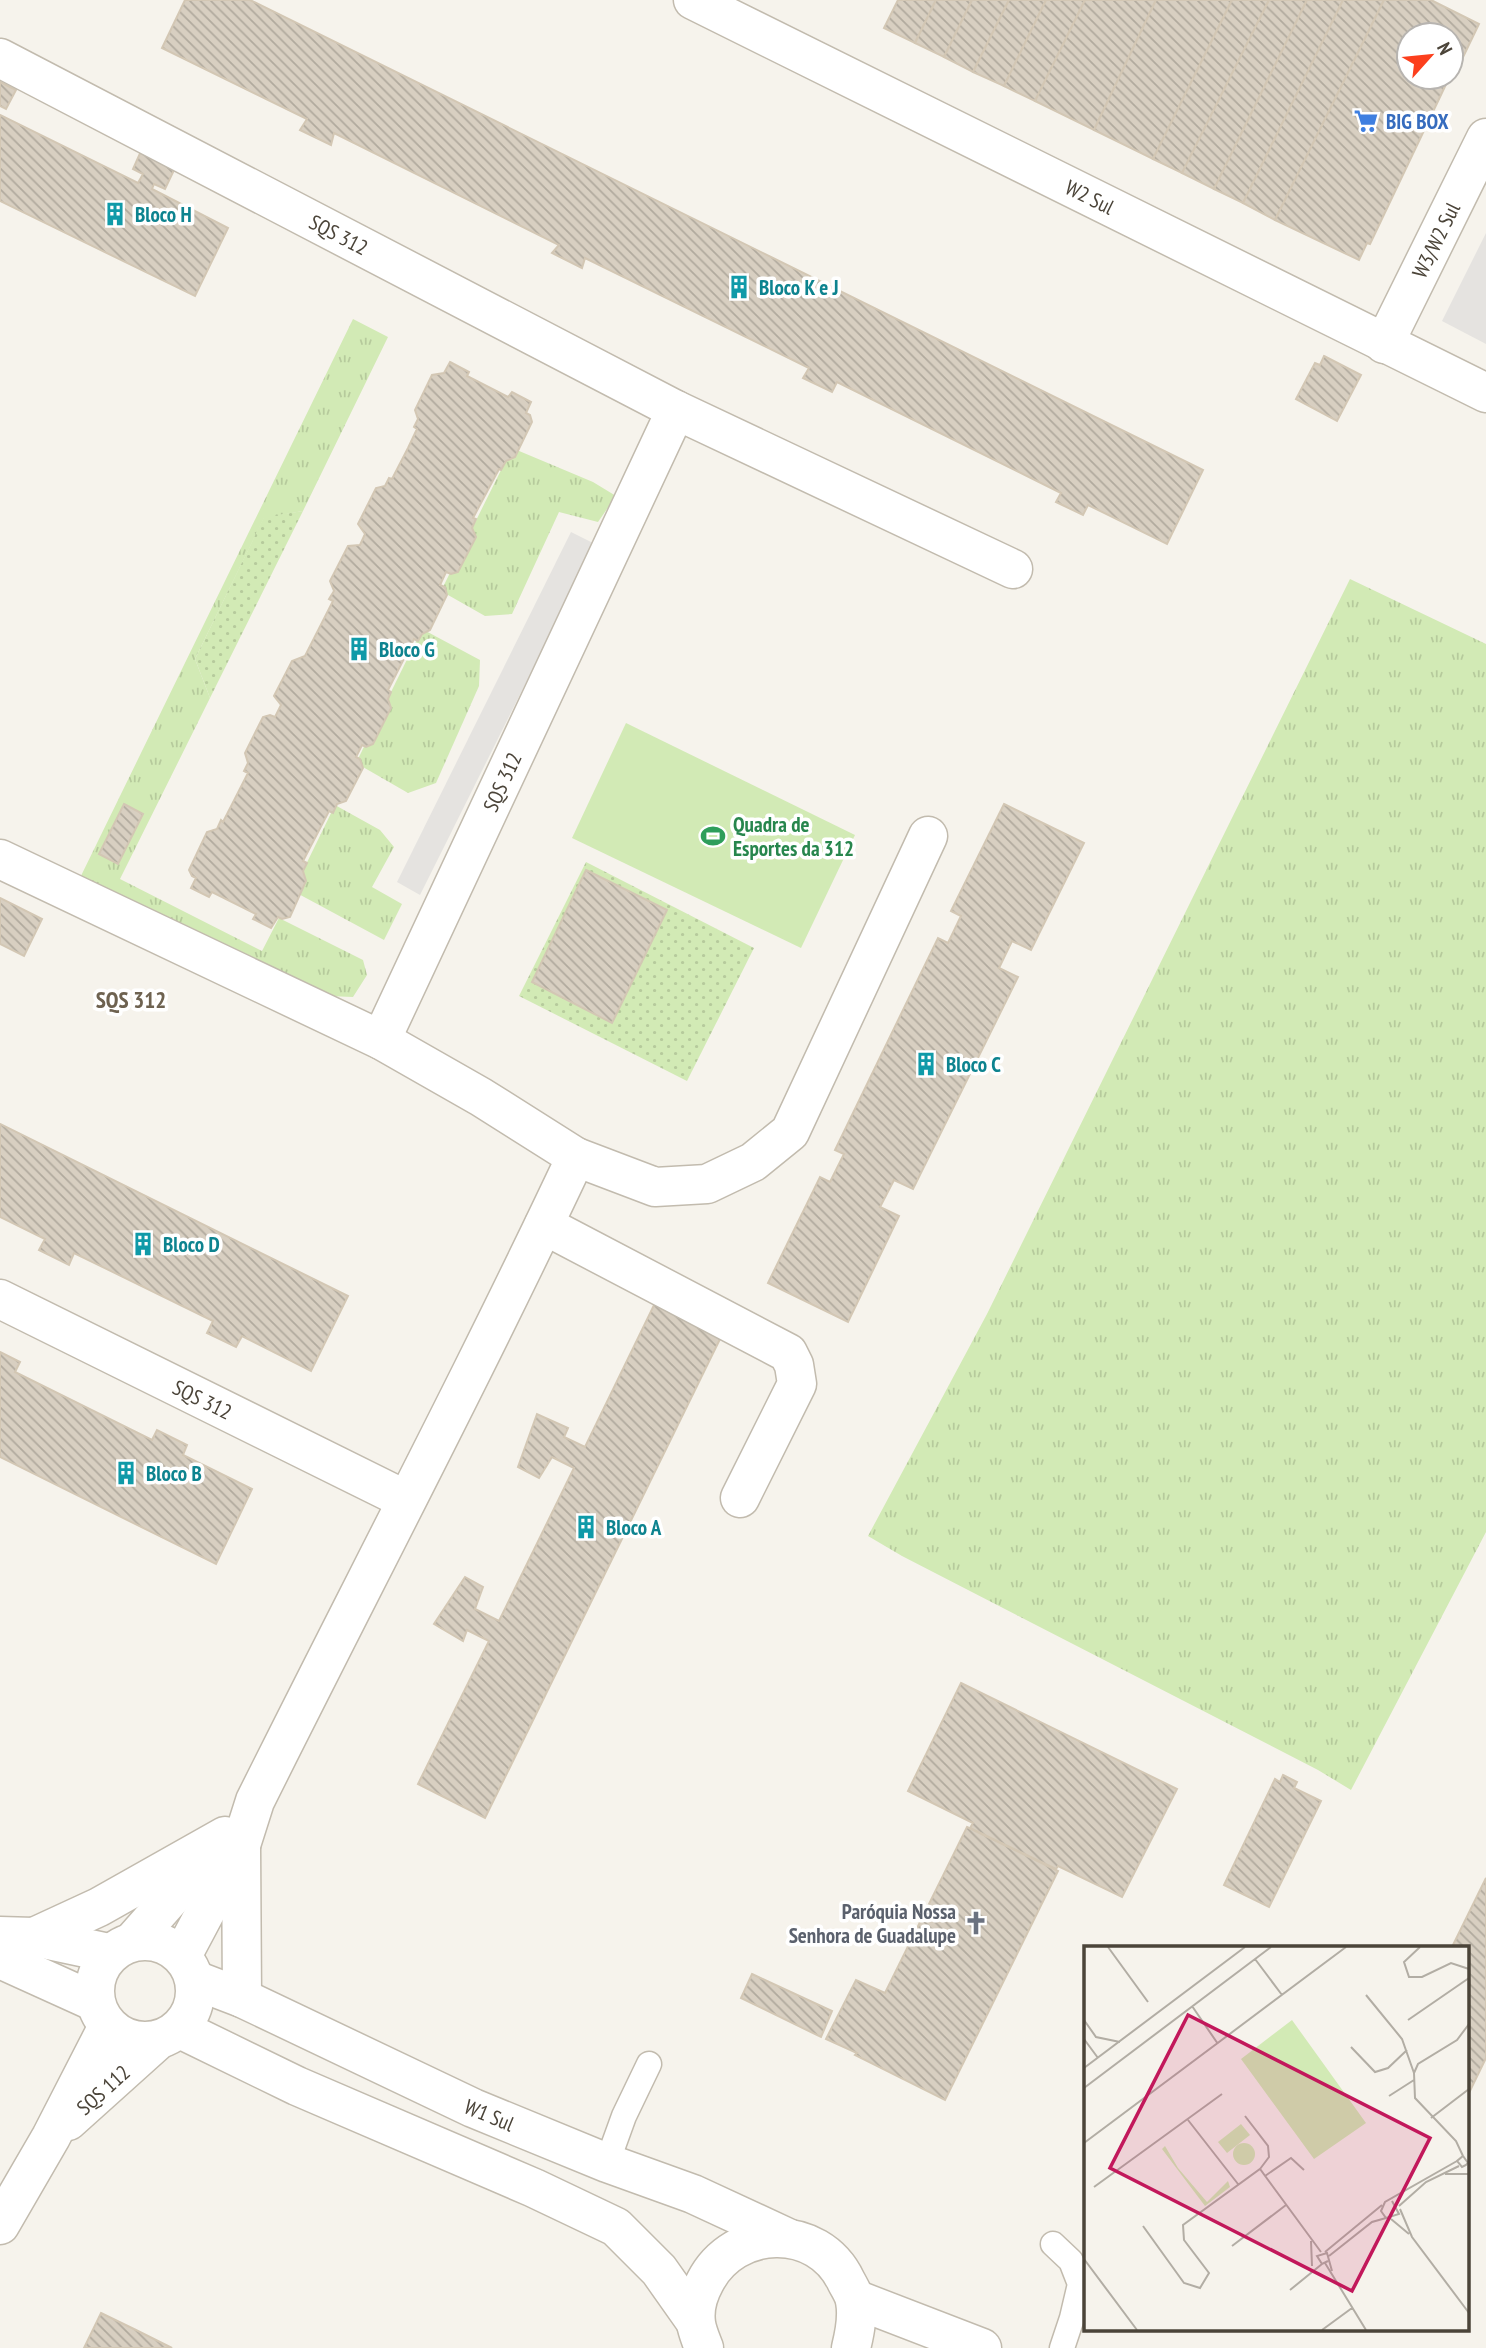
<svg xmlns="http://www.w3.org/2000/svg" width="1486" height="2348" viewBox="0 0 1486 2348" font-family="'PT Sans Narrow',sans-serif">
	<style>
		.grass { fill: url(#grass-tufts) }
		.park { fill: url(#park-dots) }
		.pitch { fill: #d2eab5 }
		.parking { fill: #e5e3e0 }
		.building { fill: url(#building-back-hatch); stroke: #d3c7b4; stroke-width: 2; fill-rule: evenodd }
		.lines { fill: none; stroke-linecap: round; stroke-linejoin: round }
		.service-casing { stroke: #c2bbae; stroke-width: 27 }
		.minor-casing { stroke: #c2bbae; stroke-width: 41 }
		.tertiary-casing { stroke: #c2bbae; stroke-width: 41 }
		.service { stroke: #fff; stroke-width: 24 }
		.minor { stroke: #fff; stroke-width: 38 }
		.tertiary { stroke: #fff; stroke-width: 38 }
		.labels { text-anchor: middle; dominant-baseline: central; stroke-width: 7; stroke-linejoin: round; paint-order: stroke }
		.shop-label { font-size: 21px; font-weight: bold; fill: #366cbe; stroke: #fff; text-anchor: start }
		.street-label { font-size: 21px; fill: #4b4439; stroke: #fff }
		.culture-label { font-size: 21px; font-weight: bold; fill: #0d838f; stroke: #fff; text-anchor: start }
		.leisure-label { font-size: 21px; font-weight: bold; fill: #27864d; stroke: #fff; text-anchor: start }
		.worship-label { font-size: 21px; font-weight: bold; fill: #5b616d; stroke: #fff; text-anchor: end }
		.neighbourhood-label { font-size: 23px; font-weight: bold; fill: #6e6250; stroke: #fff }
		.inset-road { fill: none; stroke: #b2ada4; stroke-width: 2 }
		.view { fill: #c2185b; fill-opacity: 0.15; stroke: #c2185b; stroke-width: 3.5 }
		.inset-edge { fill: none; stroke: #4b4439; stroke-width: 3.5 }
	</style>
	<defs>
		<pattern id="grass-tufts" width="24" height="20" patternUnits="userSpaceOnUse" patternTransform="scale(1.75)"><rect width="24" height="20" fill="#d2eab5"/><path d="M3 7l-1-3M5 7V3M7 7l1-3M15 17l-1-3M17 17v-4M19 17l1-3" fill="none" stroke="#b6ca9c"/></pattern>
		<pattern id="park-dots" width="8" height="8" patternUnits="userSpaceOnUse" patternTransform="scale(1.75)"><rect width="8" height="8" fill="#d2eab5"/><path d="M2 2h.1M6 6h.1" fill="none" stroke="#b6ca9c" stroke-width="1.8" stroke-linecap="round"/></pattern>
		<pattern id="building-back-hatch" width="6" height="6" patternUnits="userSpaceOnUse" patternTransform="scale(1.75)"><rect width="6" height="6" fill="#d8cfc1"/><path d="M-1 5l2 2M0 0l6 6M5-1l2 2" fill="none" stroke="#b1aa9e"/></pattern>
	</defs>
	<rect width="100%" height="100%" fill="#f6f3ec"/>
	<g class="grass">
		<path d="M353,319L388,337L303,511L264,518L195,659L210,698L120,879L262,951L279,918L363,960L367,975L353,997L328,996L78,882Z"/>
		<path d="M512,448L593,482L616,496L598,522L559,512L512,614L485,616L441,591Z"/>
		<path d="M1350,579L1486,644V1532L1351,1790L1318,1770L902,1556L868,1536L987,1314Z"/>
		<path d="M422,629L480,660L479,686L436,783L408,793L356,763Z"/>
		<path d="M335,805L380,830L394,847L372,887L402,904L384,940L293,891Z"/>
	</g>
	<g class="park">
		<path d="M303,511L210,698L195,659L264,517Z"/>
		<path d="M586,862L754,948L687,1081L519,996Z"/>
	</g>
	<path class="pitch" d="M626,723L855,835L801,948L572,838Z"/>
	<g class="parking">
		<path d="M1486,233V344L1442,321Z"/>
		<path d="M571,532L595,544L420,895L397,882Z"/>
	</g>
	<g class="building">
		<path d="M185,0H250L1203,470L1167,544L1088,505L1083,515L1056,502L1061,493L845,386L837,382L832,392L803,378L809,368L585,258L582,268L552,253L559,245L334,133L331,145L300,130L307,119L162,48Z"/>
		<path d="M898,0H936L915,43L884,28Z"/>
		<path d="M936,0H972L944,57L915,43Z"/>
		<path d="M972,0H1009L973,72L944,57Z"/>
		<path d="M1009,0H1046L1004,86L973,72Z"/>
		<path d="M1046,0H1085L1035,101L1004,86Z"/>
		<path d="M1085,0H1156L1094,130L1035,101Z"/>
		<path d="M1156,0H1232L1153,159L1094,130Z"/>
		<path d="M1232,0H1269L1182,173L1153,159Z"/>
		<path d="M1269,0H1307L1214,189L1182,173Z"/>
		<path d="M1307,0H1343L1243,203L1214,189Z"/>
		<path d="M1343,0H1384L1275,220L1243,203Z"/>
		<path d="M1384,0H1431L1479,24L1452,80L1449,78L1370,244L1367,243L1359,260L1275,220ZM1409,35H1451V77H1409Z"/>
		<path d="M0,82L16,90L6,109L0,106Z"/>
		<path d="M0,115L138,183L143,174L133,169L141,151L175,168L165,189L154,184L152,189L228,228L195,296L0,201Z"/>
		<path d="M1324,356L1361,375L1337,421L1296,399L1315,363L1320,365Z"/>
		<path d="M450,362L469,372L467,376L508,397L512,392L531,402L526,413L530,415L532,422L515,457L506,461L501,470L499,469L473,518L476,519L472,528L476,537L458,572L451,574L446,572L440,585L445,587L447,595L430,630L422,634L418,641L414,639L388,690L391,692L388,699L391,708L373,744L366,747L362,745L356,757L360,759L363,768L346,801L337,804L333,813L329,811L303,861L307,863L303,871L306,881L290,917L282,919L278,917L271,928L253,919L256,914L212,892L209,897L191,888L196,878L192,876L189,870L207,832L217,829L221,820L223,822L248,773L244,771L248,763L245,753L263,717L270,715L275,717L281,705L274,696L292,661L305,656L333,601L329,599L334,591L330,581L348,546L360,545L365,534L358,524L376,488L385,486L389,478L392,479L408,448L417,429L414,427L418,419L415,410L432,375L444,373Z"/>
		<path d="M124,804L143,814L118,864L99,854Z"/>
		<path d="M1004,804L1084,843L1031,950L1012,941L999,968L1018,977L913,1189L894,1180L880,1207L899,1216L848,1322L768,1283L820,1177L830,1182L844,1154L835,1150L938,938L948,943L961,916L951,911Z"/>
		<path d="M586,870L667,910L612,1023L532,982Z"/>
		<path d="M0,898L42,919L24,956L0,944Z"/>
		<path d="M0,1124L348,1296L311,1371L242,1336L236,1347L207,1333L213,1321L74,1253L69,1265L39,1250L45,1239L0,1217Z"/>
		<path d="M655,1303L722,1335L485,1818L418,1784L489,1641L467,1630L463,1641L434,1624L465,1577L483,1587L475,1609L499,1621L574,1468L552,1457L539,1478L518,1467L537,1414L568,1428L564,1437L585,1447Z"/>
		<path d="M0,1352L20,1362L15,1372L152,1440L157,1430L187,1445L183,1455L252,1489L216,1564L0,1457Z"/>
		<path d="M961,1683L1177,1789L1122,1897L1058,1866L1056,1869L970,1828L973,1823L908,1791Z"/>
		<path d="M1283,1775L1297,1782L1294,1788L1321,1801L1269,1907L1224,1885L1275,1779L1280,1782Z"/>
		<path d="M967,1827L1058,1871L945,2100L855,2055L857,2053L826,2039L856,1980L885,1993Z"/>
		<path d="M1486,1878V2058L1467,2097V1947H1452Z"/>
		<path d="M752,1974L832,2011L821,2037L741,1998Z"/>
		<path d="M101,2313L136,2330L172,2348H84Z"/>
	</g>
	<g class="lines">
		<g class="service-casing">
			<g id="service">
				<path d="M607,2163L624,2116L649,2064"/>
				<path d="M1053,2244L1071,2261L1080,2284L1072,2318L1062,2348"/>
			</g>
		</g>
		<g class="minor-casing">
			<g id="minor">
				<path id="s1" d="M0,58L676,410L1013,569"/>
				<path d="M0,859L381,1040L481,1097L576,1157C474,1374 362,1586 255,1801L241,1845L182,1956"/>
				<path id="s2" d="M381,1040L676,410"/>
				<path d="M576,1157L655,1187L707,1184L753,1162L790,1132L928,836"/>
				<path d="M544,1225L788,1353L794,1365L797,1384L740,1498"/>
				<path id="s3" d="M0,1299L406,1500"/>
				<path d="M133,1941L222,1840"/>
				<path id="s4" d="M68,2121L157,2041"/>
				<path d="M0,2225L51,2137L108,2026"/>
			</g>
		</g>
		<g class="tertiary-casing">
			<g id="tertiary">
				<path id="s5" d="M693,0L1486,393"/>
				<path id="s6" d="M1384,344L1486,138"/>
				<path d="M241,1845L242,1998"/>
				<path d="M0,1936L34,1937L109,1953"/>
				<path d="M34,1937L99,1907L225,1836"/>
				<circle cx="145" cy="1991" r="50"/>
				<path d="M0,1959L95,2002"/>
				<path id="s7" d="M195,1980L242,1998L473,2108L607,2163L693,2194L788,2238"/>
				<path d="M180,2029L297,2086L534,2188L616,2227L659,2270L695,2321"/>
				<path d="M855,2299L982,2348"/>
				<path d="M704,2348C701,2340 697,2331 696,2323C694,2309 699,2293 705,2282C734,2225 818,2222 846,2281C849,2287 854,2294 855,2301C858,2317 855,2332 851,2348"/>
			</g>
		</g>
		<use href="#service" class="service"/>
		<use href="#minor" class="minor"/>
		<use href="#tertiary" class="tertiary"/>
	</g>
	<defs>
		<g id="supermarket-bare" transform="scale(1.89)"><path d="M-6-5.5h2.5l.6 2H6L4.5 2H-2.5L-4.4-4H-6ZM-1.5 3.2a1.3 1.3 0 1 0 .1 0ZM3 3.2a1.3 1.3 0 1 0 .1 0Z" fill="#3f7fe0" stroke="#fff" stroke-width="2.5" paint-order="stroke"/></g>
		<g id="building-bare" transform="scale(1.89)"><path d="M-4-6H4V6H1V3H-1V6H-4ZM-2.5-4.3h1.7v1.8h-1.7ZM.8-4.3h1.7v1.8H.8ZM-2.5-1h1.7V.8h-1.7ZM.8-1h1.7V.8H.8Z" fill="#0f9aa8" stroke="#fff" stroke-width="2.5" paint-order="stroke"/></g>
		<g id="stadium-bare" transform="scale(1.89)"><path d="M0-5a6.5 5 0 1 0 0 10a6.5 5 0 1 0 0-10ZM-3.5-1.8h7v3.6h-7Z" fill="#2e9e5b" stroke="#fff" stroke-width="2.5" paint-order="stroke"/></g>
		<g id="church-bare" transform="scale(1.89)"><path d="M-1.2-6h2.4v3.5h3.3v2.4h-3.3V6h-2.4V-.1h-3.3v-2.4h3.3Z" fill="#6b7280" stroke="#fff" stroke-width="2.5" paint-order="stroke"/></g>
	</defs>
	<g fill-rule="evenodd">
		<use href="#supermarket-bare" x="1366" y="121"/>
		<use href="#building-bare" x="115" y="214"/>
		<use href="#building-bare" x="739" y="287"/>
		<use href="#building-bare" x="359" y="649"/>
		<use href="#stadium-bare" x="713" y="836"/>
		<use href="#building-bare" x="926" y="1064"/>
		<use href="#building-bare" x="143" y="1244"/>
		<use href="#building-bare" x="126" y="1473"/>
		<use href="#building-bare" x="586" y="1527"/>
		<use href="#church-bare" x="976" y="1923"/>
	</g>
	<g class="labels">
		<g class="shop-label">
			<text x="1386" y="121">BIG BOX</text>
		</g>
		<g class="street-label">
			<text stroke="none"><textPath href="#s5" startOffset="443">W2 Sul</textPath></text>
			<text stroke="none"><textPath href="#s1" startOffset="382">SQS 312</textPath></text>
			<text stroke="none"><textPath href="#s6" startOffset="116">W3/W2 Sul</textPath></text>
			<text stroke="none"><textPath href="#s2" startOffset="285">SQS 312</textPath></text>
			<text stroke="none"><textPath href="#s3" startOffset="226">SQS 312</textPath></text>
			<text stroke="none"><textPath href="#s4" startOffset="47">SQS 112</textPath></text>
			<text stroke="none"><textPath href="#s7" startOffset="324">W1 Sul</textPath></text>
		</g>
		<g class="culture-label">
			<text x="135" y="214">Bloco H</text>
			<text x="759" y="287">Bloco K e J</text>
			<text x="379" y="649">Bloco G</text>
			<text x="946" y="1064">Bloco C</text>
			<text x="163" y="1244">Bloco D</text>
			<text x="146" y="1473">Bloco B</text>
			<text x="606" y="1527">Bloco A</text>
		</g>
		<g class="leisure-label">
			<text x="733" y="824">Quadra de<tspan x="733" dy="24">Esportes da 312</tspan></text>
		</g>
		<g class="worship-label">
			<text x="956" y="1911">Paróquia Nossa<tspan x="956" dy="24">Senhora de Guadalupe</tspan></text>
		</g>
		<g class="neighbourhood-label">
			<text x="131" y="999">SQS 312</text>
		</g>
	</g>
	<g transform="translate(1084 1946)">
		<rect width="385" height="385" fill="#f6f3ec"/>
		<path d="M208,74L282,177L230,213L157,113ZM81,200L94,222L123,256L144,235L146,241L121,260L78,203Z" fill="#d2eab5"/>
		<path d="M149 208a11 11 0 1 1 22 0a11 11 0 1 1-22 0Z" fill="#d2eab5"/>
		<path d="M157,178L166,189L143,207L134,196Z" fill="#d2eab5"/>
		<path class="inset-road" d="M24,1L64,56M336,1L320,16L325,31H338L367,17L385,23M171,13L198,49M282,49L318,93L330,127M108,60L134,98M0,74L12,91L36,96M324,74L385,32M0,93L14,112M267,101L291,126L304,122L323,104M0,122L161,1M0,142L187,1M305,150L330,134M161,170L184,200L185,211L176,223M347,172L385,143M104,174L154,238M0,197L262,1M379,210L372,195L331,152L330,127L334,118L373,94L385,78M384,217L379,210L373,215L378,221L382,219L385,215M361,228H384M181,230L207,212L220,224M10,241L138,148M308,255L315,268L302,272L297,265L301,256L373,215M315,260L342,236L375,220M316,263L328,291L385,367M307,273L325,288M59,280L100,337L116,342L125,327L100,294L99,279L176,223L237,306M227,295L228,320M148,300L202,259M241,306L298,259M245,310L288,276L302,272M0,313L53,384M244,315L238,318L233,310L243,307L248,325M241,317L282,384M206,344L238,318M238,384L268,362"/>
		<path class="view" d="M104,69L346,192L268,345L26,222Z"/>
		<rect width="385" height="385" class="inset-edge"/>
	</g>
	<g transform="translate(1430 56) rotate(63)"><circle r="33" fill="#ffffff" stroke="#b7b4b0" stroke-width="2"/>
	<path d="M0-5L12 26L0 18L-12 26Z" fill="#fc3f1d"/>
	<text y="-10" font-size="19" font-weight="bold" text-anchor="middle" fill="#4b4439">N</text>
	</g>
</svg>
